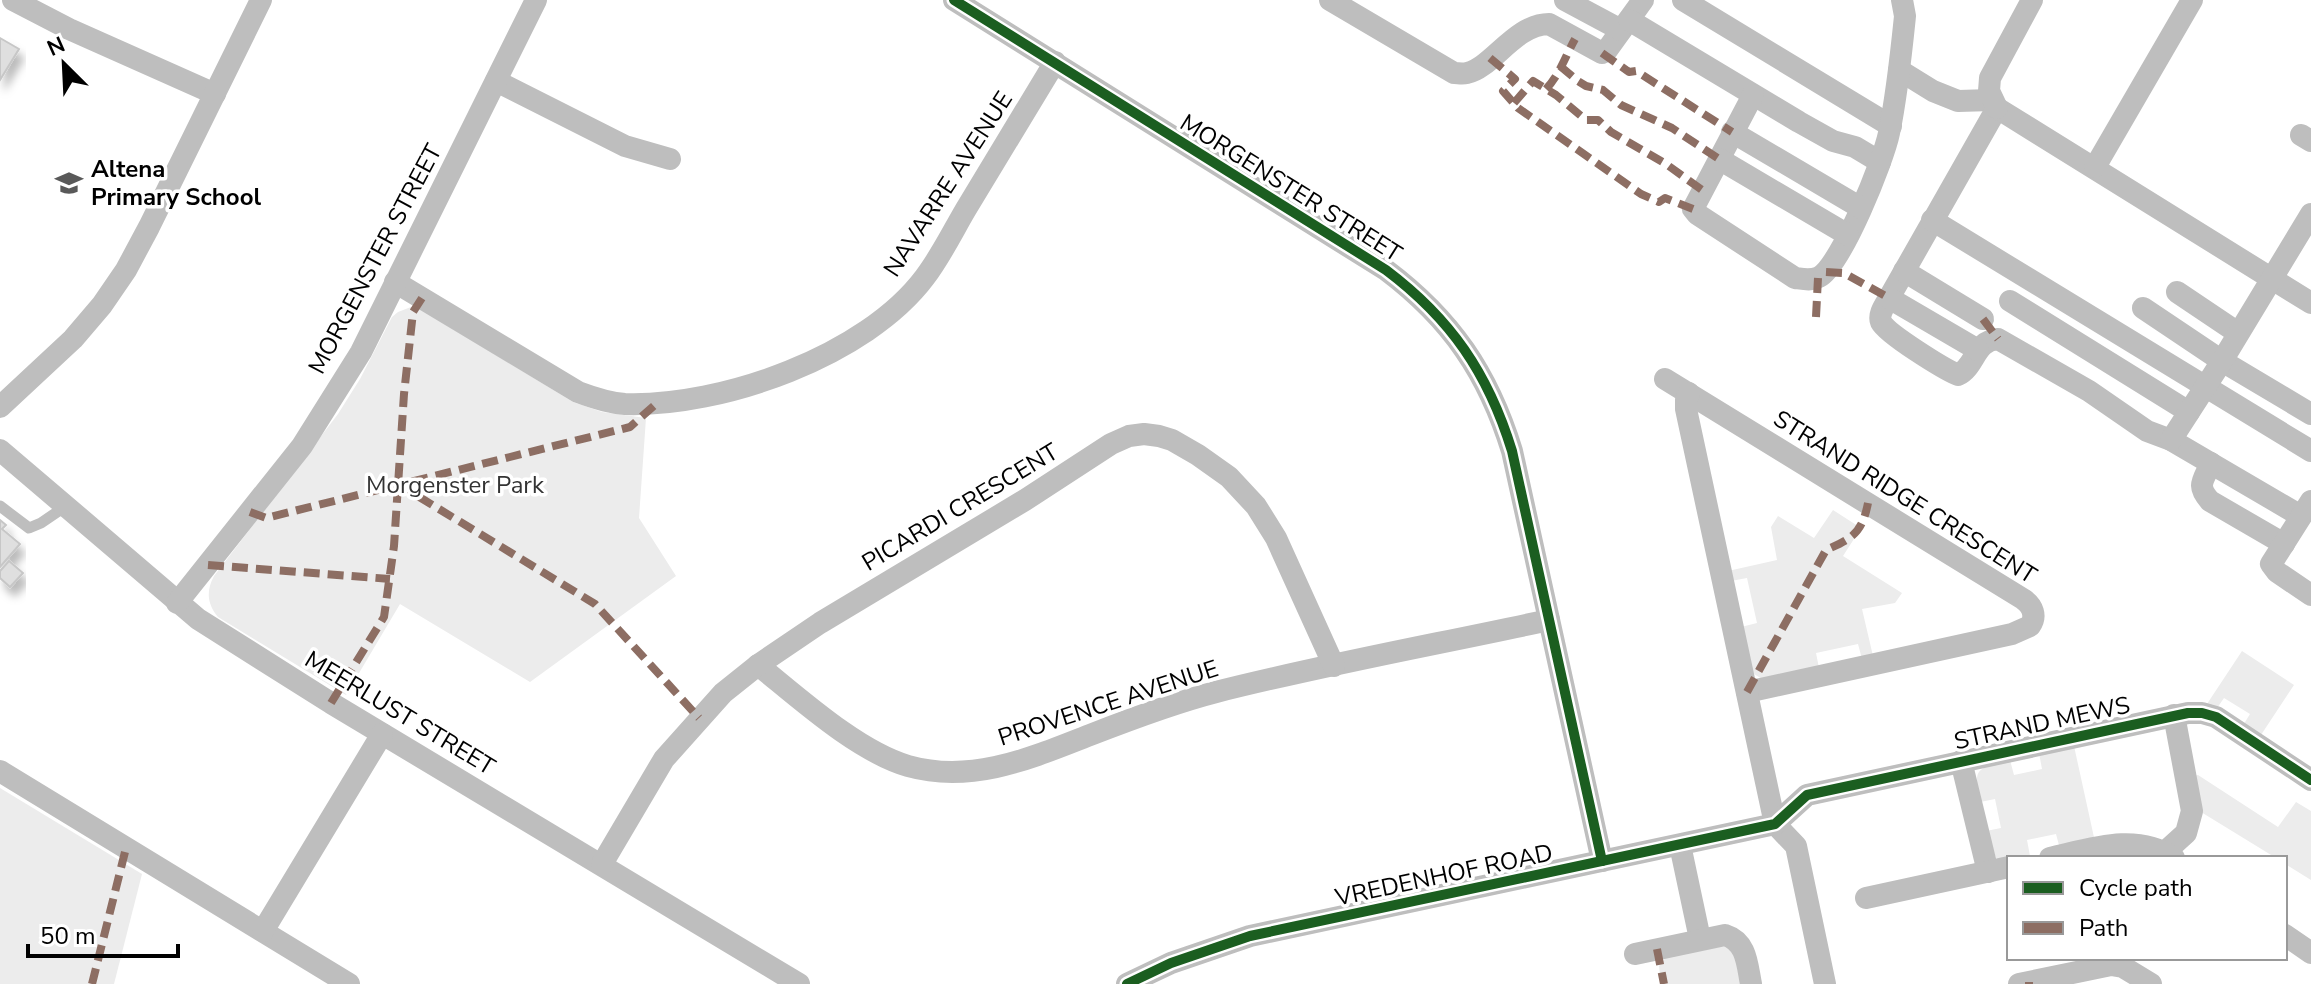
<svg xmlns="http://www.w3.org/2000/svg" width="2311" height="984" viewBox="0 0 2311 984" font-family="'Nunito Sans',sans-serif">
	<style>
		.green { fill: #ececec }
		.building { fill: #dfdfdf; stroke: #c7c7c7; stroke-width: 2; filter: url(#shadow) }
		.lines { fill: none; stroke-linecap: round; stroke-linejoin: round }
		.service { stroke: #bebebe; stroke-width: 11 }
		.minor { stroke: #bebebe; stroke-width: 22 }
		.quiet { stroke: #8d6e63; stroke-width: 8; stroke-dasharray: 16 8; stroke-linecap: butt }
		.cycleway-casing { stroke: #fff; stroke-width: 15 }
		.cycleway { stroke: #1b5e20; stroke-width: 10 }
		.labels { text-anchor: middle; dominant-baseline: central; stroke-width: 7; stroke-linejoin: round; paint-order: stroke }
		.poi-label { font-size: 24px; font-weight: bold; fill: #000; stroke: #fff; text-anchor: start }
		.street-label { font-size: 24px; fill: #000; stroke: #fff }
		.park-label { font-size: 24px; fill: #333; stroke: #fff }
	</style>
	<defs>
		<filter id="shadow"><feDropShadow dx="5" dy="9" stdDeviation="4" flood-color="#0004"/></filter>
	</defs>
	<rect width="100%" height="100%" fill="#fff"/>
	<g class="green">
		<path d="M411,307L422,310L573,402L602,412L646,418L639,518L676,576L530,682L400,604L346,695L218,617C207,604 206,591 214,576L338,414L360,379L392,317L398,312Z"/>
		<path d="M1833,510L1861,528L1843,556L1902,593L1895,603L1862,609L1873,656L1862,659L1858,644L1816,653L1819,668L1762,679L1751,672L1741,627L1757,623L1747,578L1731,581L1728,571L1777,560L1771,527L1778,516L1814,538Z"/>
		<path d="M2242,651L2294,685L2259,738L2242,727L2250,714L2224,698L2215,711L2205,707Z"/>
		<path d="M2074,746L2095,842L2060,849L2056,834L2027,840L2030,856L2000,860L1996,858L1986,831L2001,828L1995,799L1980,802C1973,766 1976,770 2010,760L2014,775L2042,769L2039,753Z"/>
		<path d="M2198,775L2278,827L2296,802L2311,811V880L2285,864V858H2276L2201,812L2194,776Z"/>
		<path d="M0,788L142,874L114,984H0Z"/>
		<path d="M1731,945L1743,984H1661L1659,966L1667,956Z"/>
	</g>
	<g class="building">
		<path d="M0,38L19,49L0,80Z"/>
		<path d="M0,520L6,525L2,529L20,544L0,567Z"/>
		<path d="M9,561L23,573L10,587L0,578V571Z"/>
	</g>
	<g class="lines">
		<path class="service" d="M0,506L29,528L41,523L66,506"/>
		<g class="minor">
			<path d="M13,0L69,29L215,94"/>
			<path d="M954,0L1386,270C1451,319 1488,373 1512,451L1602,861"/>
			<path d="M1330,0L1454,73C1458,73 1462,74 1467,73C1492,68 1515,24 1549,24L1602,53L1607,50L1643,0"/>
			<path d="M1565,0L1621,30"/>
			<path d="M1683,0L1891,126"/>
			<path d="M1629,20L1799,122L1833,141L1855,147L1880,162"/>
			<path d="M1899,70L1933,91L1958,101L1992,100"/>
			<path d="M496,81L625,146L670,159"/>
			<path d="M1753,95L1693,209L1697,214L1795,278C1803,279 1811,281 1819,277C1841,266 1884,159 1889,133C1897,95 1901,55 1905,16L1902,0"/>
			<path d="M1997,108L1889,298C1885,305 1878,314 1881,322C1887,334 1944,369 1958,375C1976,366 1974,341 1998,339L2089,391L2147,431L2171,440L2301,516"/>
			<path d="M1997,108L2311,303"/>
			<path d="M1997,108L1989,91L1990,78L2032,0"/>
			<path d="M1732,132L1861,208"/>
			<path d="M2301,135L2311,141"/>
			<path d="M1719,159L1848,235"/>
			<path d="M2095,167L2192,0"/>
			<path d="M1932,220L2311,451"/>
			<path d="M1904,271L1983,319"/>
			<path d="M395,282L578,392C594,398 609,403 625,404C722,407 866,356 925,277C941,256 953,231 966,209C996,160 1025,111 1055,62"/>
			<path d="M2177,292L2238,333"/>
			<path d="M1889,298L1978,350"/>
			<path d="M2010,301L2189,412"/>
			<path d="M2143,308L2222,361L2311,414"/>
			<path d="M1665,379L2023,599C2033,606 2037,616 2030,626L2012,634L1747,692"/>
			<path d="M1689,393L1686,400V409L1775,824"/>
			<path d="M0,407L73,339L102,305L126,270L149,227L261,0"/>
			<path d="M2171,440L2222,361L2311,214"/>
			<path d="M0,450L198,619L331,703L799,984"/>
			<path d="M2211,463C2203,481 2196,485 2210,501L2284,544"/>
			<path d="M2311,501L2271,564L2277,572L2311,595"/>
			<path d="M177,603L302,446L361,352L536,0"/>
			<path d="M758,665C799,698 857,751 908,766C972,784 1031,758 1090,735C1131,719 1173,703 1216,692C1326,664 1438,644 1549,620"/>
			<path d="M1961,761L1988,872"/>
			<path d="M0,771L349,984"/>
			<path d="M1775,824L1796,846L1825,984"/>
			<path d="M1680,845L1700,939"/>
			<path d="M2165,852L2186,833L2192,811L2174,715"/>
			<path d="M2050,858C2090,849 2136,832 2174,858"/>
			<path d="M602,864L664,759L723,693L758,665L820,623L1025,500L1111,444L1129,436L1144,434L1159,436L1172,440L1198,455L1229,477L1256,506L1276,538L1334,666"/>
			<path d="M1866,898L2009,867"/>
			<path d="M263,931L382,734"/>
			<path d="M2285,935L2311,953"/>
			<path d="M1635,954L1725,935C1747,942 1747,964 1751,984"/>
			<path d="M1127,984L1171,963L1250,936L1775,824L1807,795L2188,713H2202L2216,717L2311,780"/>
			<path d="M2019,984L2111,965L2123,967L2151,984"/>
		</g>
		<g class="quiet">
			<path d="M1602,53L1629,72L1636,71L1732,132"/>
			<path d="M1490,58L1515,79L1503,91L1518,108L1641,194L1659,202L1665,198L1693,209"/>
			<path d="M1560,66L1578,81L1586,86L1603,90L1621,105L1672,128L1719,159"/>
			<path d="M1546,89C1560,74 1565,57 1575,39"/>
			<path d="M1514,103L1533,81L1556,95L1586,120H1598L1611,132L1666,164L1702,190"/>
			<path d="M1826,272L1844,273L1889,298"/>
			<path d="M1816,317L1818,278"/>
			<path d="M1983,319L1998,339"/>
			<path d="M398,484L595,604L699,718"/>
			<path d="M250,512L266,518L630,427L657,403"/>
			<path d="M208,565L390,579"/>
			<path d="M1747,692L1826,550C1853,538 1862,533 1868,503"/>
			<path d="M331,703L384,617L394,546L404,394L413,312L422,298"/>
			<path d="M1657,949L1664,984"/>
			<path d="M2029,982V984"/>
			<path d="M92,984L126,848"/>
		</g>
		<g class="cycleway-casing">
			<g id="cycleway">
				<path d="M954,0L1386,270C1451,319 1488,373 1512,451L1602,861"/>
				<path d="M1127,984L1171,963L1250,936L1775,824L1807,795L2188,713H2202L2216,717L2311,780"/>
			</g>
		</g>
		<use href="#cycleway" class="cycleway"/>
	</g>
	<defs>
		<g id="school-bare" transform="scale(2.16)"><path d="M0-5L7-2L0 1L-7-2ZM-4 1L0 2.5L4 1V4Q0 6-4 4Z" fill="#595959" stroke="#fff" stroke-width="2.5" paint-order="stroke"/></g>
	</defs>
	<g fill-rule="evenodd">
		<use href="#school-bare" x="69" y="183"/>
	</g>
	<g class="labels">
		<g class="poi-label">
			<text x="91" y="169">Altena<tspan x="91" dy="28">Primary School</tspan></text>
		</g>
		<g class="street-label">
			<text transform="translate(948 184) rotate(-57)">NAVARRE AVENUE</text>
			<text transform="translate(1291 188) rotate(32)">MORGENSTER STREET</text>
			<text transform="translate(375 259) rotate(-62)">MORGENSTER STREET</text>
			<text transform="translate(1905 497) rotate(32)">STRAND RIDGE CRESCENT</text>
			<text transform="translate(960 507) rotate(-31)">PICARDI CRESCENT</text>
			<text transform="translate(1108 703) rotate(-18)">PROVENCE AVENUE</text>
			<text transform="translate(400 713) rotate(31)">MEERLUST STREET</text>
			<text transform="translate(2042 723) rotate(-12)">STRAND MEWS</text>
			<text transform="translate(1444 875) rotate(-12)">VREDENHOF ROAD</text>
		</g>
		<g class="park-label">
			<text x="455" y="485">Morgenster Park</text>
		</g>
	</g>
	<rect x="2007" y="856" width="280" height="104" fill="#ffffff" stroke="#999999" stroke-width="2"/>
	<rect x="2023" y="882" width="40" height="12" fill="#1b5e20" stroke="#999999" stroke-width="2"/>
	<text x="2079" y="896" font-size="24" fill="#000000">Cycle path</text>
	<rect x="2023" y="922" width="40" height="12" fill="#8d6e63" stroke="#999999" stroke-width="2"/>
	<text x="2079" y="936" font-size="24" fill="#000000">Path</text>
	<g transform="translate(64 64) rotate(336)" stroke="#ffffff" stroke-width="6" paint-order="stroke">
	<path d="M0-6L14 30L0 20L-14 30Z" fill="#000000"/>
	<text y="-12" font-size="22" font-weight="bold" text-anchor="middle" fill="#000000">N</text>
	</g>
	<path d="M28 944v12h150v-12" fill="none" stroke="#000000" stroke-width="4"/>
	<text x="40" y="944" font-size="24" fill="#000000" stroke="#ffffff" stroke-width="6" paint-order="stroke">50 m</text>
</svg>
